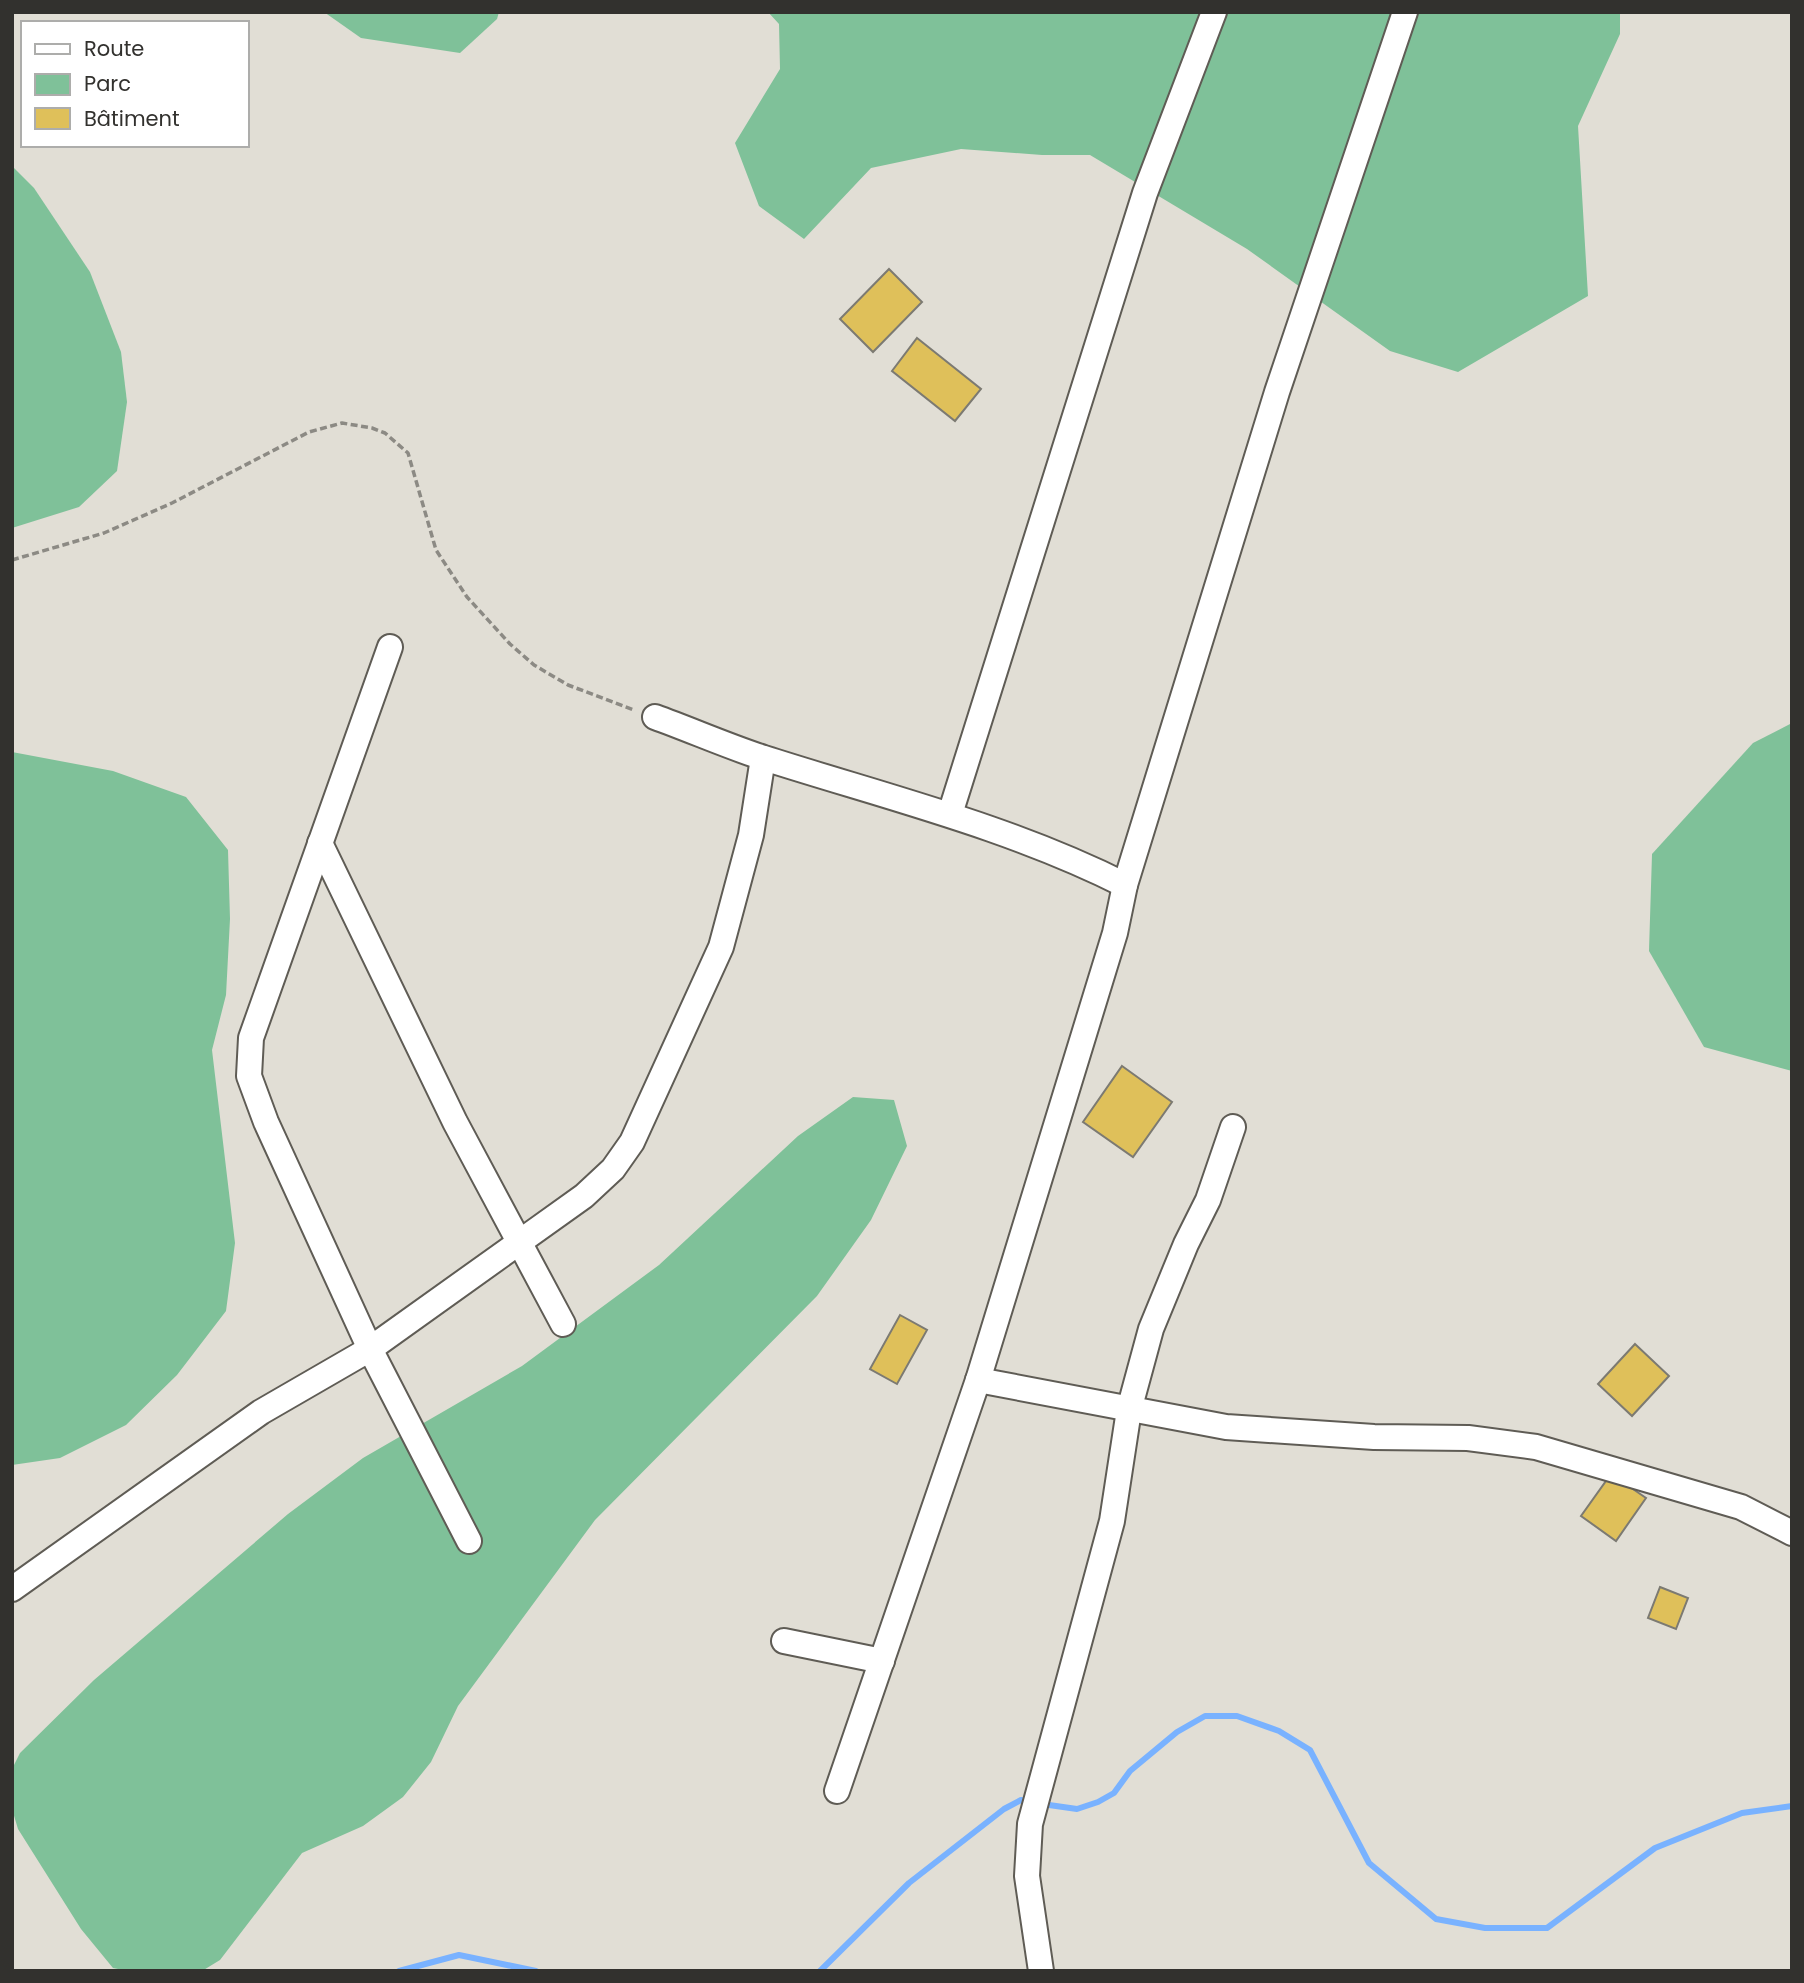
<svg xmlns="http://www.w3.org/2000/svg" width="1804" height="1983" viewBox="0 0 1804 1983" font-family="Poppins,sans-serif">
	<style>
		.green { fill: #7fc199 }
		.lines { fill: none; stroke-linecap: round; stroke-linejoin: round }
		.stream { stroke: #79b2ff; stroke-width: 6 }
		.building { fill: #dfc05a; stroke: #7c7a72; stroke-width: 2 }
		.minor-casing { stroke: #5f5c55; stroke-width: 28 }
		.path { stroke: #8c8a84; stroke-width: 3.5; stroke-dasharray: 7 3.5; stroke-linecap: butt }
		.minor { stroke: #fff; stroke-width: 24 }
	</style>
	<rect width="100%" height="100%" fill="#e1ded5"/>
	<g class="green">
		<path d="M324,12H499L497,19L460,53L361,38Z"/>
		<path d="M768,12H1620V34L1578,126L1588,296L1458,372L1390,351L1247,249L1090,155H1042L961,149L871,168L804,239L759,206L735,143L780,69L779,24Z"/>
		<path d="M12,166L34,188L90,272L121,352L127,402L117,471L79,507L12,528Z"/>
		<path d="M1792,723V1071L1704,1047L1649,951L1652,854L1753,743Z"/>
		<path d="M12,752L113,771L186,797L228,850L230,919L226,995L212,1050L235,1243L226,1311L177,1375L126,1425L60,1458L12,1465Z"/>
		<path d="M853,1097L894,1100L907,1146L871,1220L817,1296L595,1520L458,1706L431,1762L403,1797L363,1826L302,1853L220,1960L202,1971H128L113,1968L81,1929L18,1829L12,1809V1769L20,1753L94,1680L288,1514L363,1458L522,1366L659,1265L798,1136Z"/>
	</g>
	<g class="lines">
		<g class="stream">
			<path d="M1042,1804L1077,1809L1098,1802L1114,1793L1130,1771L1177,1732L1205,1716H1237L1279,1731L1310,1750L1369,1863L1436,1919L1485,1928H1547L1655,1848L1742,1813L1792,1806"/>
			<path d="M399,1971L459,1955L536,1971"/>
			<path d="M820,1971L909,1883L1004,1809L1021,1800L1031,1802"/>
		</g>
	</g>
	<g class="building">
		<path d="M889,269L922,302L873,352L840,319Z"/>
		<path d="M917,338L981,389L955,421L892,371Z"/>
		<path d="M1122,1066L1172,1102L1133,1157L1083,1122Z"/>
		<path d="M900,1315L927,1330L897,1384L870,1369Z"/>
		<path d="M1635,1344L1669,1376L1632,1416L1598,1384Z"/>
		<path d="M1611,1474L1646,1498L1616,1541L1581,1516Z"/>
		<path d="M1660,1587L1688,1598L1676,1629L1648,1618Z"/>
	</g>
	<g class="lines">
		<g class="minor-casing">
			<g id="minor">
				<path d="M390,647L251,1038L249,1076L266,1122L370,1349L469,1541"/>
				<path d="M655,717C691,730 727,746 764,758C886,797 1010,827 1125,885"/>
				<path d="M950,814L1145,193L1214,12"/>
				<path d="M320,843L455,1122L563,1324"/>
				<path d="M978,1380L1226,1427L1374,1437L1468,1438L1536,1447L1741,1507L1792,1533"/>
				<path d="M12,1589L261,1412L370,1349L584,1196L613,1169L632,1142L721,947L751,835L763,758"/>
				<path d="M784,1641L882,1661"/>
				<path d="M837,1791L978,1380L1115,933L1125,885L1277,392L1405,12"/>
				<path d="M1041,1971L1027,1876L1030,1824L1112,1521L1129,1410L1151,1329L1186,1244L1208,1200L1233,1127"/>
			</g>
		</g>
		<path class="path" d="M12,560L104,533L172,503L309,432L342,423L372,428L385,433L408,453L436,550L467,597L510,644L534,665L568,685L634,710"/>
		<use href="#minor" class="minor"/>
	</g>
	<rect width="1804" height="1983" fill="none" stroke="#32312e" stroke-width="28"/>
	<rect x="21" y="21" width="228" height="126" fill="#ffffff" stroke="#adadab" stroke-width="2"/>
	<rect x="35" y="44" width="35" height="10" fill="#ffffff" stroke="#adadab" stroke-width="2"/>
	<text x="84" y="56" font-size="21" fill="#32312e">Route</text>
	<rect x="35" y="74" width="35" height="21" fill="#7fc199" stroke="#adadab" stroke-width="2"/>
	<text x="84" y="91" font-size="21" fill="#32312e">Parc</text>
	<rect x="35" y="108" width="35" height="21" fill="#dfc05a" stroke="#adadab" stroke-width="2"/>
	<text x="84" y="126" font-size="21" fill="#32312e">Bâtiment</text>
</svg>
